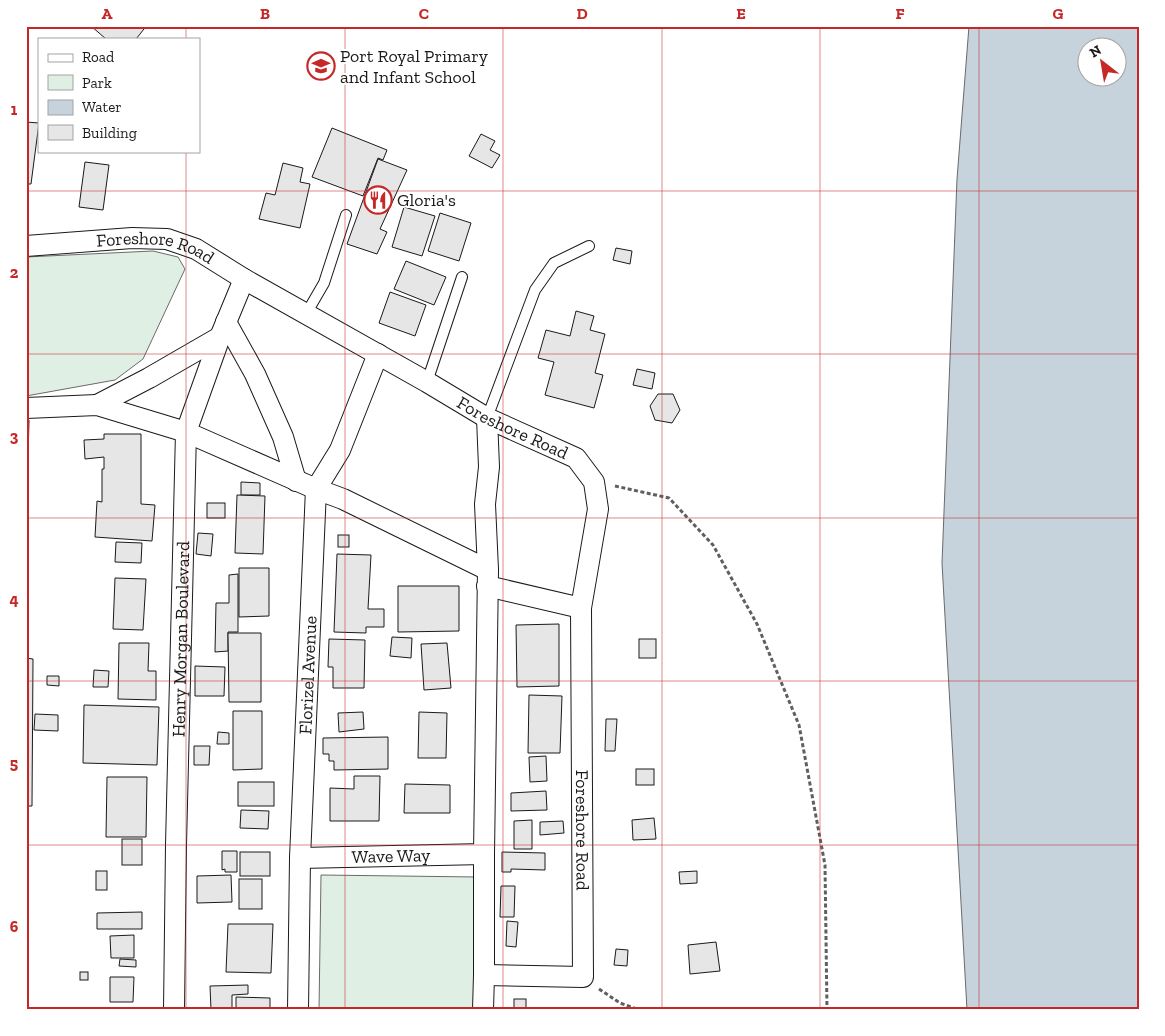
<svg xmlns="http://www.w3.org/2000/svg" width="1165" height="1036" viewBox="0 0 1165 1036" font-family="'Zilla Slab',serif">
	<style>
		.green { fill: #e0efe3; stroke: #6a6a6a }
		.water { fill: #c6d2dc; stroke: #6a6a6a; fill-rule: evenodd }
		.building { fill: #e6e6e6; stroke: #1a1a1a }
		.lines { fill: none; stroke-linecap: round; stroke-linejoin: round }
		.service-casing { stroke: #1a1a1a; stroke-width: 12 }
		.minor-casing { stroke: #1a1a1a; stroke-width: 22 }
		.path { stroke: #5f5f5f; stroke-width: 3; stroke-dasharray: 4 2.5; stroke-linecap: butt }
		.service { stroke: #fff; stroke-width: 10 }
		.minor { stroke: #fff; stroke-width: 20 }
		.grid { fill: none; stroke: #c62828; stroke-width: 1; stroke-opacity: 0.55 }
		.labels { text-anchor: middle; dominant-baseline: central; stroke-width: 4; stroke-linejoin: round; paint-order: stroke }
		.poi-label { font-size: 18px; fill: #1a1a1a; stroke: #fff; text-anchor: start }
		.street-label { font-size: 18px; fill: #1a1a1a; stroke: #fff }
		.neatline { fill: none; stroke: #c62828; stroke-width: 2 }
		.grid-label { font-size: 16px; text-anchor: middle; font-weight: bold; fill: #c62828 }
	</style>
	<rect width="100%" height="100%" fill="#fff"/>
	<g class="green">
		<path d="M153,251L178,257L185,269L143,359L115,380L26,396V257Z"/>
		<path d="M321,875L477,877L475,1010H319Z"/>
	</g>
	<path class="water" d="M969,26H1139V1010H967L942,563L957,179ZM1088,48H1118V78H1088Z"/>
	<g class="building">
		<path d="M91,26H140L144,29L136,39H106Z"/>
		<path d="M26,122L39,123L31,184H26Z"/>
		<path d="M332,128L387,150L383,160L378,158L363,196L312,177Z"/>
		<path d="M481,134L495,141L490,150L500,155L492,168L469,156Z"/>
		<path d="M378,159L407,170L380,229L387,232L377,254L347,244Z"/>
		<path d="M85,162L109,165L103,210L79,207Z"/>
		<path d="M283,163L303,168L300,182L310,184L300,228L259,219L266,193L275,195Z"/>
		<path d="M404,207L435,216L422,256L392,247Z"/>
		<path d="M440,213L471,223L459,261L428,251Z"/>
		<path d="M616,248L632,251L630,264L613,260Z"/>
		<path d="M406,261L446,277L434,305L394,289Z"/>
		<path d="M390,292L426,305L415,336L379,323Z"/>
		<path d="M576,311L594,316L590,330L605,334L595,373L603,375L594,408L545,395L554,362L538,358L546,330L570,336Z"/>
		<path d="M637,369L655,373L652,389L633,385Z"/>
		<path d="M658,394H673L680,410L672,423L655,420L650,406Z"/>
		<path d="M26,420H29L26,528Z"/>
		<path d="M104,434H141V504L155,505L152,541L95,537L97,501L102,502V469H104V457L85,459L84,440L104,439Z"/>
		<path d="M241,482L260,483V495H241Z"/>
		<path d="M237,495L265,496L263,554L235,553Z"/>
		<rect x="207" y="503" width="18" height="15"/>
		<path d="M198,533L213,534L211,556L196,554Z"/>
		<rect x="338" y="535" width="11" height="12"/>
		<path d="M116,542L142,543L141,563L115,562Z"/>
		<path d="M337,554L371,555L368,609H384V627H366V633L334,632Z"/>
		<path d="M239,568H269V616L239,617Z"/>
		<path d="M238,574V632H228V651L215,652L216,603H229V575Z"/>
		<path d="M115,578L146,579L143,630L113,629Z"/>
		<path d="M398,586H459V631L398,632Z"/>
		<path d="M559,624V686L517,687L516,625Z"/>
		<path d="M228,633H261V702H229Z"/>
		<path d="M392,637L412,638L411,658L390,656Z"/>
		<path d="M329,639L365,640L364,688H333V667H328Z"/>
		<rect x="639" y="639" width="17" height="19"/>
		<path d="M119,643H149L148,671H156V700L118,699Z"/>
		<path d="M447,643L451,688L424,690L421,644Z"/>
		<path d="M26,658L33,659L32,806H26Z"/>
		<path d="M195,666L225,667L224,696H195Z"/>
		<path d="M94,670L109,671L108,687H93Z"/>
		<path d="M47,676H59V686L47,685Z"/>
		<path d="M529,695L562,696L560,753H528Z"/>
		<path d="M84,705L159,707L157,765L83,763Z"/>
		<path d="M233,711H262V769L233,770Z"/>
		<path d="M363,712L364,729L339,732L338,713Z"/>
		<path d="M419,712L447,713L446,758H418Z"/>
		<path d="M35,714L58,715V731L34,730Z"/>
		<path d="M606,719H617L615,751H605Z"/>
		<path d="M218,732L229,733V744H217Z"/>
		<path d="M388,737V769L334,770V761H329V754H323V738Z"/>
		<path d="M194,746H210L209,765H194Z"/>
		<path d="M546,756L547,781L530,782L529,757Z"/>
		<rect x="636" y="769" width="18" height="16"/>
		<path d="M354,776H380L379,821H330V788L354,789Z"/>
		<path d="M107,777H147L146,837H106Z"/>
		<rect x="238" y="782" width="36" height="24"/>
		<path d="M405,784L450,785V813H404Z"/>
		<path d="M546,791L547,810L511,811V793Z"/>
		<path d="M241,810L269,811L268,829L240,828Z"/>
		<path d="M654,818L656,839L633,840L632,820Z"/>
		<path d="M532,820V849H514V821Z"/>
		<path d="M563,821L564,833L540,835V822Z"/>
		<rect x="122" y="839" width="20" height="26"/>
		<path d="M222,851H237V872H225V869L222,870Z"/>
		<rect x="240" y="852" width="30" height="24"/>
		<path d="M502,852L545,853V870L511,869V872H502Z"/>
		<rect x="96" y="871" width="11" height="19"/>
		<path d="M697,871V883L680,884L679,872Z"/>
		<path d="M231,875L232,902L197,903V876Z"/>
		<rect x="239" y="879" width="23" height="30"/>
		<path d="M501,886H515L514,917H500Z"/>
		<path d="M142,912V929H97V913Z"/>
		<path d="M507,921L518,922L516,947L506,946Z"/>
		<path d="M228,924H273L271,973L226,972Z"/>
		<path d="M134,935V958H111L110,936Z"/>
		<path d="M716,942L720,971L690,974L688,945Z"/>
		<path d="M616,949L628,950L627,966L614,965Z"/>
		<path d="M120,959L136,960V967L119,966Z"/>
		<rect x="80" y="972" width="8" height="8"/>
		<path d="M110,977H134L133,1002H110Z"/>
		<path d="M248,985V994L232,995V1010H211L210,986Z"/>
		<path d="M236,997L270,998V1010H236Z"/>
		<rect x="514" y="999" width="12" height="11"/>
	</g>
	<g class="lines">
		<g class="service-casing">
			<g id="service">
				<path d="M306,314L324,283L346,215"/>
				<path d="M427,382L462,277"/>
				<path d="M487,418L535,290L554,263L589,246"/>
			</g>
		</g>
		<g class="minor-casing">
			<g id="minor">
				<path id="s1" d="M26,246L132,238L167,239L196,249L244,279L427,382L487,418L576,458L594,482L598,509L581,608L583,977L484,975"/>
				<path d="M226,322L255,374L283,437L296,481"/>
				<path d="M97,405L149,378L220,337"/>
				<path d="M26,408L97,405L186,432L316,489L343,499L488,570"/>
				<path d="M487,586L581,608"/>
				<path id="s2" d="M300,858L484,854"/>
				<path id="s3" d="M174,1010L176,845L186,432L220,337L244,279"/>
				<path id="s4" d="M298,1010L300,858L316,489L340,450L378,354"/>
				<path d="M483,1010L484,975V854L488,570L485,504L489,467L487,418"/>
			</g>
		</g>
		<g class="path">
			<path d="M615,486L669,498L713,545L757,624L799,725L825,865L827,1010"/>
			<path d="M599,989L620,1003L640,1010"/>
		</g>
		<use href="#service" class="service"/>
		<use href="#minor" class="minor"/>
	</g>
	<path class="grid" d="M186,26V39M345,26V1010M503,26V1010M662,26V1010M820,26V1010M979,26V1010M186,151V1010M26,191H1139M26,354H1139M26,518H1139M26,681H1139M26,845H1139"/>
	<defs>
		<g id="school-ring" transform="scale(1.4375)"><circle r="9.5" fill="#fff" stroke="#c62828" stroke-width="1.5"/><path d="M0-5L7-2L0 1L-7-2ZM-4 1L0 2.5L4 1V4Q0 6-4 4Z" fill="#c62828"/></g>
		<g id="restaurant-ring" transform="scale(1.4375)"><circle r="9.5" fill="#fff" stroke="#c62828" stroke-width="1.5"/><path d="M-5-6h1v4h1v-4h1v4h1v-4h1v5L-1.5 .5V6h-2V.5L-5-1ZM5-6V6H3V1.5H1.5Q1.5-4 5-6Z" fill="#c62828"/></g>
	</defs>
	<g fill-rule="evenodd">
		<use href="#school-ring" x="321" y="66"/>
		<use href="#restaurant-ring" x="378" y="200"/>
	</g>
	<g class="labels">
		<g class="poi-label">
			<text x="340" y="56">Port Royal Primary<tspan x="340" dy="21">and Infant School</tspan></text>
			<text x="397" y="200">Gloria's</text>
		</g>
		<g class="street-label">
			<text stroke="none"><textPath href="#s1" startOffset="131">Foreshore Road</textPath></text>
			<text stroke="none"><textPath href="#s1" startOffset="536">Foreshore Road</textPath></text>
			<text stroke="none"><textPath href="#s3" startOffset="371">Henry Morgan Boulevard</textPath></text>
			<text stroke="none"><textPath href="#s4" startOffset="335">Florizel Avenue</textPath></text>
			<text stroke="none"><textPath href="#s1" startOffset="986">Foreshore Road</textPath></text>
			<text stroke="none"><textPath href="#s2" startOffset="91">Wave Way</textPath></text>
		</g>
	</g>
	<rect width="1165" height="1036" fill="none" stroke="#ffffff" stroke-width="55"/>
	<rect x="38" y="38" width="162" height="115" fill="#ffffff" stroke="#a3a3a3"/>
	<rect x="48" y="54" width="25" height="8" fill="#ffffff" stroke="#a3a3a3"/>
	<text x="82" y="62" font-size="15" fill="#1a1a1a">Road</text>
	<rect x="48" y="75" width="25" height="15" fill="#e0efe3" stroke="#a3a3a3"/>
	<text x="82" y="88" font-size="15" fill="#1a1a1a">Park</text>
	<rect x="48" y="100" width="25" height="15" fill="#c6d2dc" stroke="#a3a3a3"/>
	<text x="82" y="112" font-size="15" fill="#1a1a1a">Water</text>
	<rect x="48" y="125" width="25" height="15" fill="#e6e6e6" stroke="#a3a3a3"/>
	<text x="82" y="138" font-size="15" fill="#1a1a1a">Building</text>
	<g transform="translate(1102 62) rotate(329)"><circle r="24" fill="#ffffff" stroke="#a3a3a3"/>
	<path d="M0-4L9 19L0 12L-9 19Z" fill="#c62828"/>
	<text y="-8" font-size="14" font-weight="bold" text-anchor="middle" fill="#1a1a1a">N</text>
	</g>
	<rect x="28" y="28" width="1110" height="980" class="neatline"/>
	<g class="grid-label">
		<text x="107" y="19">A</text>
		<text x="265" y="19">B</text>
		<text x="424" y="19">C</text>
		<text x="582" y="19">D</text>
		<text x="741" y="19">E</text>
		<text x="900" y="19">F</text>
		<text x="1058" y="19">G</text>
		<text x="14" y="115">1</text>
		<text x="14" y="278">2</text>
		<text x="14" y="442">3</text>
		<text x="14" y="605">4</text>
		<text x="14" y="769">5</text>
		<text x="14" y="932">6</text>
	</g>
</svg>
